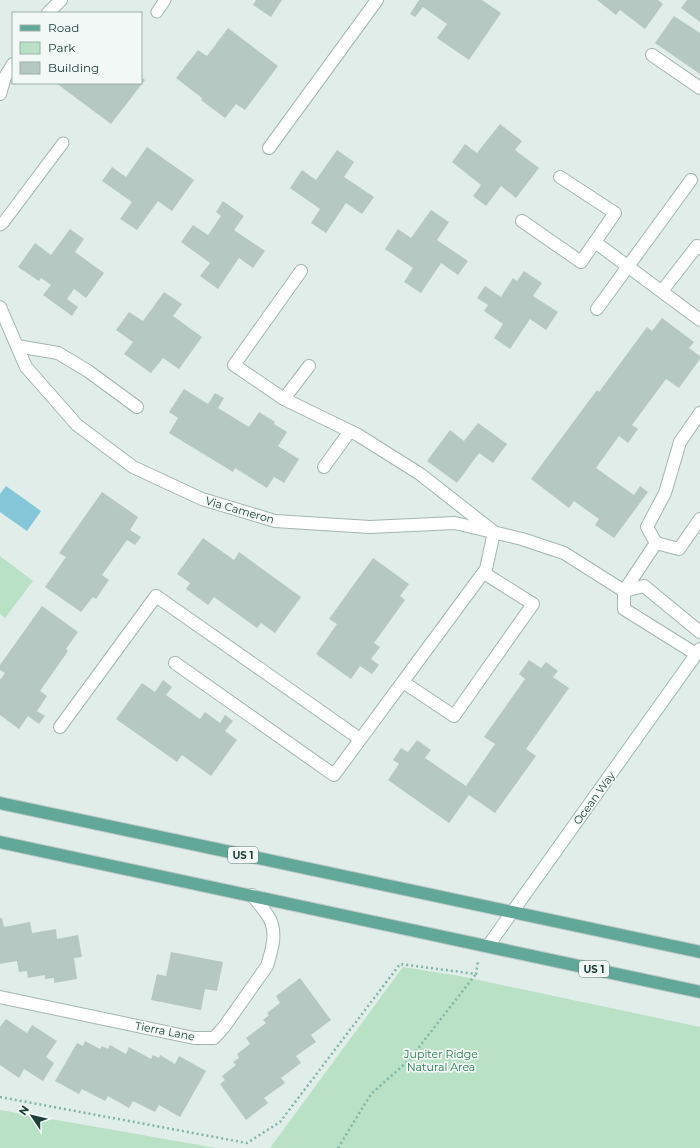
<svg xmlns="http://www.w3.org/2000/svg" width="700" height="1148" viewBox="0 0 700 1148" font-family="Montserrat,sans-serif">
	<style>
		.green { fill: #b8e1c5 }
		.water { fill: #83c7d9 }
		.building { fill: #b6c8c2 }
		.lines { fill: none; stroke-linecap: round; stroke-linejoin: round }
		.lane-casing { stroke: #a3b6b1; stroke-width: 13 }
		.street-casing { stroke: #a3b6b1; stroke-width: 14 }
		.secondary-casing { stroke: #9ebab2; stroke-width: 14 }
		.primary-casing { stroke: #c0cac8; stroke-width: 14 }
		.path { stroke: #7eb5a6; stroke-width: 2.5; stroke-dasharray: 2 3; stroke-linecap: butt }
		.lane { stroke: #fff; stroke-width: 11 }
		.street { stroke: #fff; stroke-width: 12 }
		.secondary { stroke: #fff; stroke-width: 12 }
		.primary { stroke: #61a899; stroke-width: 12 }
		.labels { text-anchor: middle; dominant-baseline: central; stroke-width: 3.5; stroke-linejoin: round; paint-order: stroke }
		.shield { fill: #f2f9f6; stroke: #5e7872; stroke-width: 1 }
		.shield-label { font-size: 10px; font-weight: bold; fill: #1f4039 }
		.street-label { font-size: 11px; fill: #1f4039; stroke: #f2f9f6 }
		.park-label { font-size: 11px; fill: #257c4b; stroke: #f2f9f6 }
	</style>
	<rect width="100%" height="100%" fill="#e1ede9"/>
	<g class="green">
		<path d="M0,556L33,581L5,618L0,614Z"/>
		<path d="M403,967L460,976L700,1027V1148H270Z"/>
		<path d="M0,1110L216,1148H0Z"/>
	</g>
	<path class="water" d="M6,486L41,511L27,531L0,512V494Z"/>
	<g class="building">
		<path d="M256,0H282L271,17L253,5Z"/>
		<path d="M419,0H482L501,13L469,60L437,38L447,24L423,7L415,17L410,14Z"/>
		<path d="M597,0H658L663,4L645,29L620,10L616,15Z"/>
		<path d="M687,0H700V22L681,8Z"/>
		<path d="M674,16L700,33V74L655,43Z"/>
		<path d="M228,28L278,66L245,110L236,104L225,118L201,100L202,98L176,78L198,50L207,56Z"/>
		<path d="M141,77L145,80L111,124L56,83H141Z"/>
		<path d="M500,124L522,141L515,150L539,168L516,198L501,186L486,206L473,196L481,185L452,162L465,144L477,153Z"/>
		<path d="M147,147L194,180L172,211L158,201L137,230L120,219L132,202L102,181L112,167L126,177Z"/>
		<path d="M337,150L354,162L344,177L374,197L362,214L346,203L326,233L311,223L320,209L290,188L302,170L316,180Z"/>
		<path d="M223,201L244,216L234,230L265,251L253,268L239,258L218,289L200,276L210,263L181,242L193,225L208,235L221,216L216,212Z"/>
		<path d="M431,210L449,222L437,240L468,261L458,275L441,263L421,293L404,282L413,268L385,249L398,229L411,238Z"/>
		<path d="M70,229L84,239L75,252L104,273L86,298L74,289L67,299L78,307L72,316L43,295L51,285L41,278L39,281L18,267L35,243L51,255Z"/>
		<path d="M524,271L542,283L533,296L558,312L546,330L530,319L510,349L494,338L503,324L484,311L488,305L477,298L485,286L501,297L513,278L517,281Z"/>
		<path d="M164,292L182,304L173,316L202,337L179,369L163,358L151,373L124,354L133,342L116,330L129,312L143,321Z"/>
		<path d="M662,318L694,342L689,348L700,356V359L679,388L666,379L632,425L638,429L628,443L619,436L596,468L634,495L640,486L648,492L614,538L595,525L599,519L574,501L569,508L531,479L597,390L599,392L647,327L652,331Z"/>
		<path d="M184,389L208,404L215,393L224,398L218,408L249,427L259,412L275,422L274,424L287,432L278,446L299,459L284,483L274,477L267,488L235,468L233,472L169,433L178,418L169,412Z"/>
		<path d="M478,423L507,444L493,463L479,453L457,483L427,461L450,430L464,441Z"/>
		<path d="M102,492L138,517L130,530L141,537L135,545L127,540L102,575L109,580L96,599L93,597L81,612L45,587L66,557L59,553Z"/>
		<path d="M203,538L234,560L239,552L301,597L275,633L261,623L257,628L214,597L208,605L186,589L190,583L177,574Z"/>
		<path d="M373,558L409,584L400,596L405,600L374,643L380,647L371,659L379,665L372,674L360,666L351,679L316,654L337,624L329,619Z"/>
		<path d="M42,606L78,632L66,649L68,651L40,691L47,696L37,711L45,716L39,724L28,716L19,729L0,715V680L5,673L0,670V665Z"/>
		<path d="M529,660L541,668L546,662L558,671L553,677L569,688L526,749L536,756L495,813L469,795L449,823L388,780L399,764L393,760L401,748L408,752L417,740L431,750L425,758L466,786L495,744L484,737L525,679L519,674Z"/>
		<path d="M163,680L172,687L166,695L200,719L205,712L220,723L225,715L233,721L225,731L237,740L211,776L182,755L177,762L116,719L142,683L155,692Z"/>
		<path d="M0,918H2L4,927L30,922L32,933L56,929L57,939L78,935L82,957L74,958L77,979L54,983V978L45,979V975L28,978L27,971L19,972L17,961L0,964Z"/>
		<path d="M171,952L223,962L217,991L205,989L201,1010L151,1000L157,974L166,976Z"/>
		<path d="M300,978L331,1020L311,1035L316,1042L296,1056L301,1063L281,1078L285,1083L264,1098L268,1103L246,1120L220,1084L225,1080L222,1076L236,1065L233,1062L239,1058L237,1054L250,1044L246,1038L266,1023L263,1020L269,1015L267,1013L280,1003L276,996Z"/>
		<path d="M6,1019L27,1033L32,1025L57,1041L46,1057L54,1063L43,1081L24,1069L19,1078L0,1065V1027Z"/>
		<path d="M85,1041L100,1049L102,1046L108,1049L110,1045L126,1054L129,1047L151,1059L153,1055L159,1058L160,1055L175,1064L179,1056L206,1071L180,1117L159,1105L155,1112L133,1101L129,1108L108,1096L105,1101L82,1089L79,1094L55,1081L77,1043L83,1046Z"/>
	</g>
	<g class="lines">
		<g class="lane-casing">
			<g id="lane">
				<path d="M157,12L165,0"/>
				<path d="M0,225L3,223L63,143"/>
			</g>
		</g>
		<g class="street-casing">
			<g id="street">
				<path d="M48,13L61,0"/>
				<path d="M652,55L700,88"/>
				<path d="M0,94L5,77L13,64"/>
				<path d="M269,148L377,0"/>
				<path d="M522,221L581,262L615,213L560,177"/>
				<path d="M595,242L700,320"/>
				<path d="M662,291L697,246L700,248"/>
				<path d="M0,307L26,367L77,425L133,467L202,499L275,521L370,527L455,523L522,539L564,553L624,591L656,543L647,527L665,493L680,442L700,413"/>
				<path d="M597,309L691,180"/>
				<path d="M17,346L58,353L88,371L137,407"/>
				<path d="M284,399L309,366"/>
				<path d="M324,467L350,431"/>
				<path d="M656,543L679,549L700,519"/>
				<path d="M696,654L624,609V591L644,586L700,632"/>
				<path d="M175,663L334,775L486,569L494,532L420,474L358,435L284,399L234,365L301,271"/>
				<path d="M403,682L454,716L533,604L484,573"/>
				<path d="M60,727L156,596L360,739"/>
				<path d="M0,997L194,1038H214L224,1027L267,966C272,950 278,931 268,916C264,909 257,902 252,895"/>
			</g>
		</g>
		<g class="secondary-casing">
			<path id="secondary" d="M488,946L700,649"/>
		</g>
		<g class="primary-casing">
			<g id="primary">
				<path d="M0,803L700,952"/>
				<path d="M0,842L313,909L700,992"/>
			</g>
		</g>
		<g class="path">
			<path d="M0,1097L247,1143L280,1122L400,964L476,974L478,961"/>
			<path d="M338,1148L371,1094L408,1061L476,974"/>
		</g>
		<use href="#lane" class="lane"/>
		<use href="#street" class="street"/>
		<use href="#secondary" class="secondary"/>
		<use href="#primary" class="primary"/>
	</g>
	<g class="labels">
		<g class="shield">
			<rect x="228" y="847" width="30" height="16" rx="3"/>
			<rect x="579" y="961" width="30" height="16" rx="3"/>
		</g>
		<g class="shield-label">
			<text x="243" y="855">US 1</text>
			<text x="594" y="969">US 1</text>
		</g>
		<g class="street-label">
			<text transform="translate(240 510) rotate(16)">Via Cameron</text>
			<text transform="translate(594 798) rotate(-54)">Ocean Way</text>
			<text transform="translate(165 1031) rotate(11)">Tierra Lane</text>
		</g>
		<g class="park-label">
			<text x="441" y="1054">Jupiter Ridge<tspan x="441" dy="13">Natural Area</tspan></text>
		</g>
	</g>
	<rect x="12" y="12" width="130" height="72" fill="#f2f9f6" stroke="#9eafaa"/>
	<rect x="20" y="25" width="20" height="6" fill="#61a899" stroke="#9eafaa"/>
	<text x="48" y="32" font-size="12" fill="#1f4039">Road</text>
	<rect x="20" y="42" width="20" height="12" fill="#b8e1c5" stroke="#9eafaa"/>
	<text x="48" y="52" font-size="12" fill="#1f4039">Park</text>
	<rect x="20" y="62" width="20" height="12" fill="#b6c8c2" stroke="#9eafaa"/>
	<text x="48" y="72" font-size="12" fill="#1f4039">Building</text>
	<g transform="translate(32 1116) rotate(305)" stroke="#f2f9f6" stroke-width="3" paint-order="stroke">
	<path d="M0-3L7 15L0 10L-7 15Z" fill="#1f4039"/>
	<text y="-6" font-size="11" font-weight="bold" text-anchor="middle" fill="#1f4039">N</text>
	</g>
</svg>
